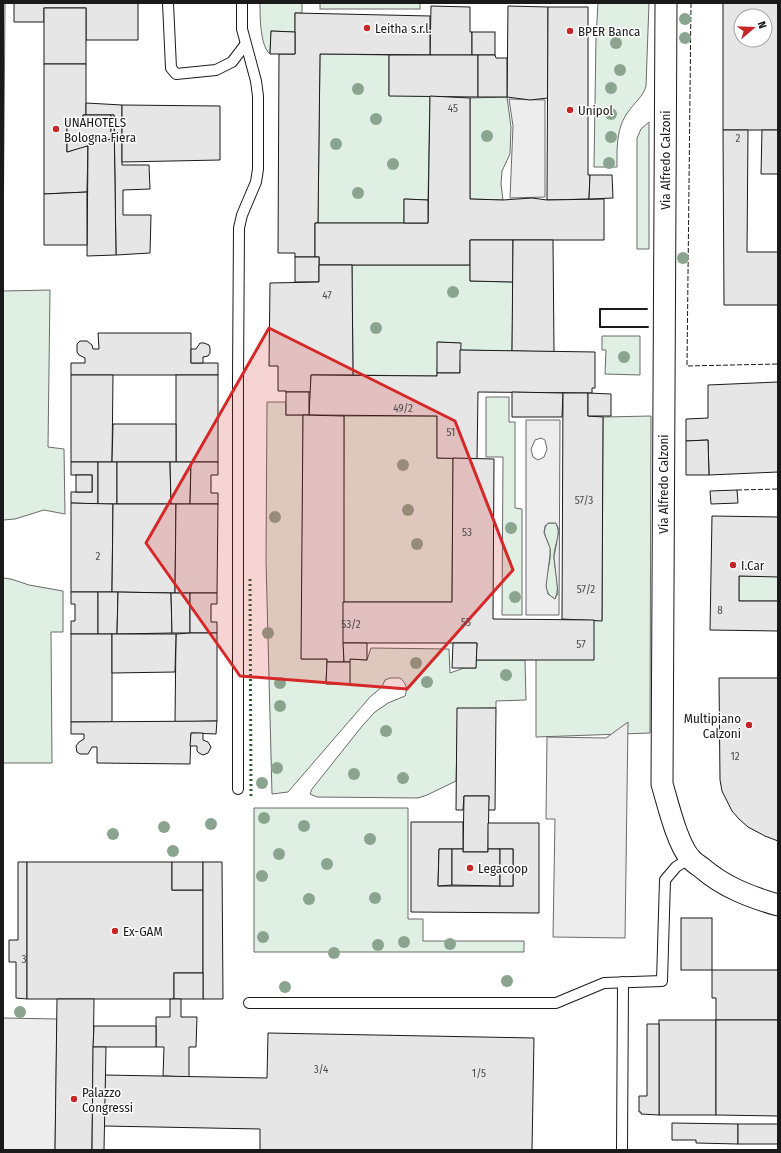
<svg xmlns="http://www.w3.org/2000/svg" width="781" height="1153" viewBox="0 0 781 1153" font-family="'Fira Sans Condensed',sans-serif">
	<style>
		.green { fill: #e0efe3; stroke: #6a6a6a }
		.parking { fill: #ededed; stroke: #6a6a6a; fill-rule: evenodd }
		.building { fill: #e6e6e6; stroke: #1a1a1a; fill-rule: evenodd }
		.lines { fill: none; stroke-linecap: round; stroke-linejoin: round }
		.service-casing { stroke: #1a1a1a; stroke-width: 12 }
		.minor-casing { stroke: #1a1a1a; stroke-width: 23 }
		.service { stroke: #fff; stroke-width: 10 }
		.minor { stroke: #fff; stroke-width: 21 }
		.hedge { stroke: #2b5a34; stroke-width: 3; stroke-dasharray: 2 3; stroke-linecap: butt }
		.fence { stroke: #1a1a1a; stroke-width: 1; stroke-dasharray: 5 2; stroke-linecap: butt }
		.wall { stroke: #1a1a1a; stroke-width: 2 }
		.tree { fill: #8aa48f }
		.marked { fill: #d62828; fill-opacity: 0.2; stroke: #d62828; stroke-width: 3; stroke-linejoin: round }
		.poi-dot { fill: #c62828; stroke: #fff; stroke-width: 1.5 }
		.labels { text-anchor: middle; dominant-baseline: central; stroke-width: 3; stroke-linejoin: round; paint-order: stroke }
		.number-label { font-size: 11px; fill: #4d4d4d }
		.poi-label { font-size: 13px; fill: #1a1a1a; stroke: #fff; text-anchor: start }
		.street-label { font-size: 13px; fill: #1a1a1a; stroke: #fff }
	</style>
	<rect width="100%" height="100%" fill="#fff"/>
	<g class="green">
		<path d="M260,3H302V13H295V32L271,31L270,54C260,46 260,16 260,3Z"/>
		<rect x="320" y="3" width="100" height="6"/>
		<path d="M598,3H649L646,86C643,97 634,103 628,112C616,128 617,149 617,167H594L596,38Z"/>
		<path d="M320,54L389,55V95L430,96L428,200L404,199V223H318Z"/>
		<path d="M507,97L511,127L510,154L502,171L501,184L503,200L470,199V98Z"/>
		<path d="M649,122V249H637V138L641,129Z"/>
		<path d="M352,265H470V281L513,282L512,351L460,350V343L438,342L437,376L353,375Z"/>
		<path d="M50,290L48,447L64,449L65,514L44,510L15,519L3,520V291Z"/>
		<path d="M602,336H640V375L605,374L606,350H602Z"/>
		<path d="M486,397H509V422H515V508L522,509V615H502L503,457H486Z"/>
		<path d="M267,402H286V415H303L302,659H327L326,684L350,659L367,660L371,648L449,649L450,673L464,668H476V660H525L526,700L496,701V708L458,709L456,781L427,795L418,798L317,797L310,794L312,789L363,725L375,712L388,703L405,696C408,688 406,683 400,678H390L385,680L382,687L370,697L288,792L272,794L266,561Z"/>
		<path d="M344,416H437V458H453L452,602H343Z"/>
		<path d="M651,416L650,733L536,737V660L594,620H602L603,417Z"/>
		<path d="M548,523H556C562,537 554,543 554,556C554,570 561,586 555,599C550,596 547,593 546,587C545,574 552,562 550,549C548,539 540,532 548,523Z"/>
		<rect x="739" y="576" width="39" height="25"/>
		<path d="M3,578L11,579L29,585L63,591V632H51L52,763H3Z"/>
		<path d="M254,808H408V919H423V941H524V952H254Z"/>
	</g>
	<g class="parking">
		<path d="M3,3H5L3,254Z"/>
		<path d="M509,99L545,100V197L510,198L513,126Z"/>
		<path d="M526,420H560L559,615H526ZM541,438L545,440L547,449L544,457L538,460L533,457L531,449L535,440ZM548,523H556L559,530L554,557L558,593L555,599L548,594L546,586L550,555V548L544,533L545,526Z"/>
		<path d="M628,722L625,938L553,937L555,819H546L547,737L606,738Z"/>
		<path d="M3,1018L57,1019L55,1150H3Z"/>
	</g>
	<g class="building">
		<path d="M14,3H138V40H86V8H44V22H14Z"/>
		<path d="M723,3H778V130H723ZM741,16H765V40H741Z"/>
		<path d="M431,6L470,7V32H472V55H430Z"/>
		<path d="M508,6L548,7V98L530,100L507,97Z"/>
		<path d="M548,7H588V175H590L589,199L547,200Z"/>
		<rect x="44" y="8" width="42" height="56"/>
		<path d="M295,13L430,16V55L320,54L318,223H315V257H295V253H278L279,54H295Z"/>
		<path d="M271,31L295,32V54H270Z"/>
		<rect x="472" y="32" width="23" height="23"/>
		<path d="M389,55H478V97L389,96Z"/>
		<path d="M478,55H495L496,58H507V97H478Z"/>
		<path d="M44,64H86V115H83V121H67V152L88,145L87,192L44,194Z"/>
		<path d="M430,96L470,98V199L503,200L532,198L547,200L604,199V240H470V265H319V257H315V223H428Z"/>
		<path d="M86,103L122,105V165H149L150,189L123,190V215H151L150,253L116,255L114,115H86Z"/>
		<path d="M122,105L220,106V160L122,162Z"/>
		<path d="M83,115H111V139L67,152V121H83Z"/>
		<path d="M111,115H114L116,255L87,256L88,145L111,139Z"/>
		<path d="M723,130H748L747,252H778V305H724Z"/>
		<path d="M762,130H778V174H761Z"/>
		<path d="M590,175H612L613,198L589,199Z"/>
		<path d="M87,192V245H44V194Z"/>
		<path d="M404,199L428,200V223H404Z"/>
		<path d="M470,240H513V282L470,281Z"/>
		<path d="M513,240H553L554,352L512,351Z"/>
		<rect x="295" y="257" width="24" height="25"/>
		<path d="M319,265H352L353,375H311V392H286V391H278V366H269L270,283L319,282Z"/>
		<path d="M98,333H191V363H218V375H71V363H85V358L79,355L77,352V344L80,341H87L92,345L93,349H99Z"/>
		<path d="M437,342L461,343L460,373H437Z"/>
		<path d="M200,343H204L209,345L210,348V353L208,356L203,357V363H191V349H196Z"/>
		<path d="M460,350L595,352V388H592V393H588L478,392L477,459L437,458V416L309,415L311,375L437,376V373H460Z"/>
		<path d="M71,375H113L112,462H71Z"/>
		<rect x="176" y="375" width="42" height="87"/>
		<path d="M778,382V472L709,475L708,440L686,441V419L708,418V385Z"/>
		<rect x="286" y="392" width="23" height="23"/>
		<path d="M512,392L563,393L562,417H512Z"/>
		<path d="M563,393H588V416L603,417L602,621L562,619Z"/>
		<path d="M588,393L611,394V416H588Z"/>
		<path d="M303,415L344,416V662H327V659H301Z"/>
		<path d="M113,424H176V462H112Z"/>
		<path d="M708,440L709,475H686V441Z"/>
		<path d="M453,458L494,459L493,619L594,620V660H476L477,643H343V602H452Z"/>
		<path d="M71,462H98V504L71,503V492H92V475H71Z"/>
		<rect x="98" y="462" width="19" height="42"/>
		<path d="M117,462H170L171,504H117Z"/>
		<path d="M170,462H191L190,504H171Z"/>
		<path d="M191,462H218V475H211V493H218V504H190Z"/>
		<rect x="76" y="475" width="16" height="17"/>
		<path d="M737,490L738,503L711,504L710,491Z"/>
		<path d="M71,503L113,504L112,592H71Z"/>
		<path d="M113,504H176L175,593L112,592Z"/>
		<path d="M176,504H218L217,593H175Z"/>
		<path d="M712,516L778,517V577L739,576V601H778V631L710,630Z"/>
		<path d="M71,592H98V634H71V621H75V604H71Z"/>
		<path d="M98,592H118L117,634H98Z"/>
		<path d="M118,592L171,593L172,633L117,634Z"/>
		<path d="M171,593H190V633H172Z"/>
		<path d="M190,593H217V604H211V622H217V633H190Z"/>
		<path d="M190,633H217V721L175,722L176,634Z"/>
		<rect x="71" y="634" width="41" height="88"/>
		<path d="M112,634H176L175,672L112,673Z"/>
		<path d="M343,643H367V660L350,659V662H344Z"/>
		<path d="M453,643H477L476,668H452Z"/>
		<path d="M327,662H350V684H326Z"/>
		<path d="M719,678H778V841L765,836L748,827L739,819L732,811L722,791L720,780Z"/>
		<path d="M457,708H496L495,810H488L489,796H464L463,810H456Z"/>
		<path d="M217,721L216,734L191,733L190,764L97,763V747H92L88,754H80L77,752L76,746L79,742L84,739V734H71V722Z"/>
		<path d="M191,733H203V740L208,742L211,747L208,753L203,755L199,753L197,751V746H190Z"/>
		<path d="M464,796H489L488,852H463Z"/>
		<path d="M411,822H463V849H439L438,886H513V849H488V823H539V913L411,912Z"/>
		<path d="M439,849H452V885L438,886Z"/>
		<path d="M452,849H463V852H488V849H500V886L452,885Z"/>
		<rect x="500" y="849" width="13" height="37"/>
		<path d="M18,862H27V999L16,998V962H9V940H18Z"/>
		<path d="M27,862H172V890H203V973H174V999H27Z"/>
		<rect x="172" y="862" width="31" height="28"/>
		<path d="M203,862H222L223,999H203Z"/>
		<rect x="681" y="918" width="31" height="52"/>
		<path d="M712,970H778V1020H716V998H712Z"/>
		<rect x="174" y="973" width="29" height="26"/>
		<path d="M57,999H94L92,1150H55Z"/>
		<path d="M170,999H181V1017H197L196,1047H189V1077L163,1076L164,1047H156V1017H170Z"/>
		<rect x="659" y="1020" width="57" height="95"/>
		<path d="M716,1020H778V1116L716,1115Z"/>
		<path d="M647,1024H659V1115L641,1114V1112H639V1096H647Z"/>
		<path d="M94,1026H156V1047H93Z"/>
		<path d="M268,1033L534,1038L532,1150H260V1129L104,1126L105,1075L267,1078Z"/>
		<path d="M93,1047H106L104,1150H92Z"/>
		<path d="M672,1123L738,1124V1144L696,1143V1140H672Z"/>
		<rect x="738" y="1124" width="40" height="20"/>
	</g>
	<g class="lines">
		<g class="service-casing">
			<g id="service">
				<path d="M168,3L171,68L176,74L216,70L232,62L245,45"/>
				<path d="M238,789V379L239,228L242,215L256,182L258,169V96L256,81L242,29V3"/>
				<path d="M249,1003H556L604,983L662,981L665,880L676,867L690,858"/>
				<path d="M622,1150L623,982"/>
			</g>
		</g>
		<g class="minor-casing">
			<path id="minor" d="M666,3L662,784C668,804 677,843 690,858C693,862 698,865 702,868C724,887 750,897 778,905"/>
		</g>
		<use href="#service" class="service"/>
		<use href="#minor" class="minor"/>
		<path class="hedge" d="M250,579L251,796"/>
		<g class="fence">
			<path d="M691,3L687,366L778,364"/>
			<path d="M737,490L778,489"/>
		</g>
		<path class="wall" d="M647,309H600V327H648"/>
	</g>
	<g class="tree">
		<circle cx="685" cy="19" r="6"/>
		<circle cx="685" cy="38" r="6"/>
		<circle cx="616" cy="43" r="6"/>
		<circle cx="620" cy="70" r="6"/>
		<circle cx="611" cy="88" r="6"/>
		<circle cx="358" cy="89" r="6"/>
		<circle cx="611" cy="114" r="6"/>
		<circle cx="376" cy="119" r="6"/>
		<circle cx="487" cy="136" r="6"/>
		<circle cx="611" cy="137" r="6"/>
		<circle cx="336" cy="144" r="6"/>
		<circle cx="609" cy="163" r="6"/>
		<circle cx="393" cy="164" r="6"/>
		<circle cx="358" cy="193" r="6"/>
		<circle cx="683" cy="258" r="6"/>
		<circle cx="453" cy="292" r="6"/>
		<circle cx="376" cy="328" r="6"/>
		<circle cx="624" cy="357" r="6"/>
		<circle cx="403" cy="465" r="6"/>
		<circle cx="408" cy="510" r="6"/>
		<circle cx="275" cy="517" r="6"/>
		<circle cx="511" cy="528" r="6"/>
		<circle cx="417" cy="544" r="6"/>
		<circle cx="515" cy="597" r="6"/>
		<circle cx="268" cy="633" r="6"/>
		<circle cx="416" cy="663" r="6"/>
		<circle cx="506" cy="675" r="6"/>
		<circle cx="427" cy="682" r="6"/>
		<circle cx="280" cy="683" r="6"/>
		<circle cx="280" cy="706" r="6"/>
		<circle cx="386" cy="731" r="6"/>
		<circle cx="277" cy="768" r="6"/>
		<circle cx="354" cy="774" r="6"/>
		<circle cx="403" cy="778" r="6"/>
		<circle cx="262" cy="783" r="6"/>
		<circle cx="264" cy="818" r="6"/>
		<circle cx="211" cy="824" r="6"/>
		<circle cx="304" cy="826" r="6"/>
		<circle cx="164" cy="827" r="6"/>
		<circle cx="113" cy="834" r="6"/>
		<circle cx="370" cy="839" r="6"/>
		<circle cx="173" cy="851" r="6"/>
		<circle cx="279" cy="854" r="6"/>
		<circle cx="327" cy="864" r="6"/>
		<circle cx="262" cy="876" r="6"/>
		<circle cx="375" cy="898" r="6"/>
		<circle cx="309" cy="899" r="6"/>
		<circle cx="263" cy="937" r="6"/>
		<circle cx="404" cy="942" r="6"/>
		<circle cx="450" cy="944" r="6"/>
		<circle cx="378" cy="945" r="6"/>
		<circle cx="334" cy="953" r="6"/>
		<circle cx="507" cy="981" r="6"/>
		<circle cx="285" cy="987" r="6"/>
		<circle cx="20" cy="1012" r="6"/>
	</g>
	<path class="marked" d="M269,328L455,421L513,570L407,689L240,676L146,543Z"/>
	<g class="poi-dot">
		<circle cx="367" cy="28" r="4"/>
		<circle cx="570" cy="31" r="4"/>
		<circle cx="570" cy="110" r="4"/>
		<circle cx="56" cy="129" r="4"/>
		<circle cx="733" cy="565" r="4"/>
		<circle cx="749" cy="725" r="4"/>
		<circle cx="470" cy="868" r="4"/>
		<circle cx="115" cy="931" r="4"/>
		<circle cx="74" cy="1099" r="4"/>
	</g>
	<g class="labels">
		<g class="number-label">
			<text x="453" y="108">45</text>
			<text x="738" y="138">2</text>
			<text x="327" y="295">47</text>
			<text x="403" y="408">49/2</text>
			<text x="451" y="432">51</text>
			<text x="584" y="500">57/3</text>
			<text x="467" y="532">53</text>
			<text x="98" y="556">2</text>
			<text x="586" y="589">57/2</text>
			<text x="720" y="610">8</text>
			<text x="466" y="622">55</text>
			<text x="351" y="624">53/2</text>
			<text x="581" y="644">57</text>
			<text x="735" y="756">12</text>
			<text x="24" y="959">3</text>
			<text x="321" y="1069">3/4</text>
			<text x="479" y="1073">1/5</text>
		</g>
		<g class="poi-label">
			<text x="375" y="28">Leitha s.r.l.</text>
			<text x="578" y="31">BPER Banca</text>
			<text x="578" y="110">Unipol</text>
			<text x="64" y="122">UNAHOTELS<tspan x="64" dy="15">Bologna Fiera</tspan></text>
			<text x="741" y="565">I.Car</text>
			<text x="741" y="718" text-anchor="end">Multipiano<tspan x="741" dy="15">Calzoni</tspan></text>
			<text x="478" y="868">Legacoop</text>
			<text x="123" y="931">Ex-GAM</text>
			<text x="82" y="1092">Palazzo<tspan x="82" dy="15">Congressi</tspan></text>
		</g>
		<g class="street-label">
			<text transform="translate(665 160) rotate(-90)">Via Alfredo Calzoni</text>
			<text transform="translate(663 484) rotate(-90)">Via Alfredo Calzoni</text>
		</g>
	</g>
	<rect width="781" height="1153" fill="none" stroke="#1a1a1a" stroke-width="8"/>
	<g transform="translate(753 28) rotate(71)"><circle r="19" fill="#ffffff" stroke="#a3a3a3"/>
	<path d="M0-3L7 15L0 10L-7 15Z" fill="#c62828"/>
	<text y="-6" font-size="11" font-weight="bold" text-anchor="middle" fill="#1a1a1a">N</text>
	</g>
</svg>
